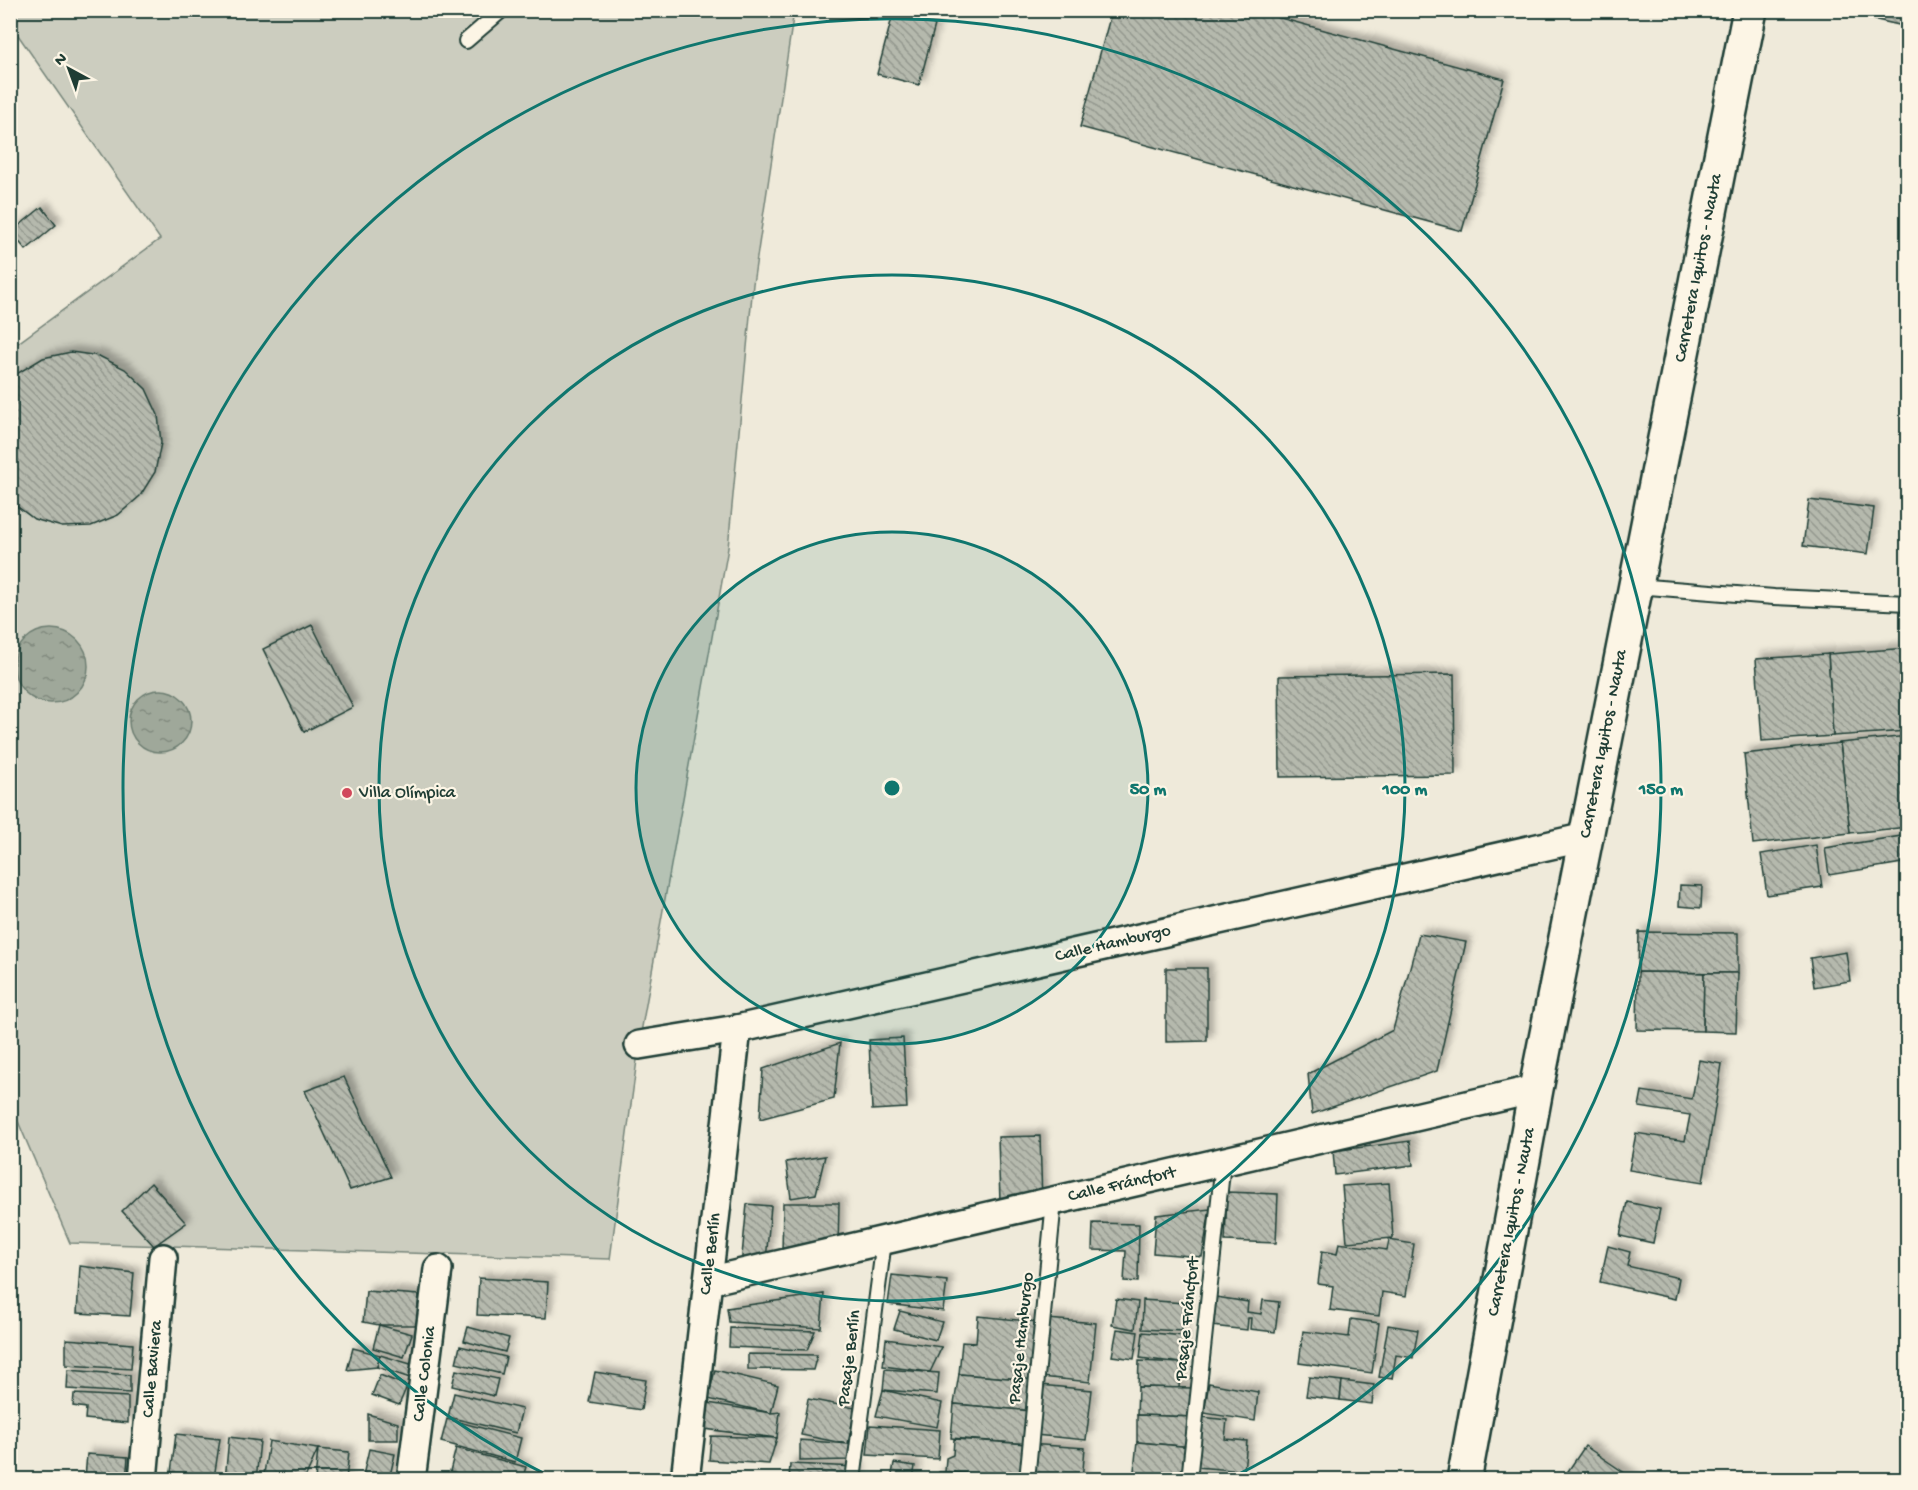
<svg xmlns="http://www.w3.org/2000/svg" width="1918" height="1490" viewBox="0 0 1918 1490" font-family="'Gochi Hand',sans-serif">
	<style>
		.garden { fill: #cccdbf; stroke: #76857a; stroke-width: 1.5 }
		.water { fill: url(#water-ripples); stroke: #6c7d71; stroke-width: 1.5 }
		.building { fill: url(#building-back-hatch); stroke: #1f3d34; stroke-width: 1.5; filter: url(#shadow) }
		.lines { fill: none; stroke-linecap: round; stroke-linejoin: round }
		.service-casing { stroke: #1f3d34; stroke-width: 18 }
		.minor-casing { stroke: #1f3d34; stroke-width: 32 }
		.primary-casing { stroke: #1f3d34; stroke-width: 38 }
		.service { stroke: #fcf5e5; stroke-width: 14 }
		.minor { stroke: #fcf5e5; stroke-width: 27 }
		.primary { stroke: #fcf5e5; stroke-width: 33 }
		.ring { fill: none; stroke: #0f766e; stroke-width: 3 }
		.poi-dot { fill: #d1495b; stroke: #fcf5e5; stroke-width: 2 }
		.labels { text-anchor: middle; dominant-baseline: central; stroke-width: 4.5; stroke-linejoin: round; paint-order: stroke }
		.street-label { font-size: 18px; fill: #1f3d34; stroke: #fcf5e5 }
		.poi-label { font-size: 18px; fill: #1f3d34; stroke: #fcf5e5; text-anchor: start }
		.centre { fill: #0f766e; stroke: #fcf5e5; stroke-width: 3 }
		.ring-label { font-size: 18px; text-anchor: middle; font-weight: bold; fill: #0f766e; stroke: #fcf5e5; stroke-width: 4.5; stroke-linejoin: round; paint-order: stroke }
	</style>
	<defs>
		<pattern id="water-ripples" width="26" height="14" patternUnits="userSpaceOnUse" patternTransform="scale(1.5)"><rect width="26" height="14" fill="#9fa89a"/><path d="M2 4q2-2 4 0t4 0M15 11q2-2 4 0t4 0" fill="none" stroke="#818a7e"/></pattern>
		<pattern id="building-back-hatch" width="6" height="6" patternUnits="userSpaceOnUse" patternTransform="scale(1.5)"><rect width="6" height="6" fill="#b5b9ad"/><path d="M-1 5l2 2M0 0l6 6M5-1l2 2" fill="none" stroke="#93988e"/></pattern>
		<filter id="shadow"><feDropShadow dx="5.5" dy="-5.5" stdDeviation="3" flood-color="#0004"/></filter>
	</defs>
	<rect width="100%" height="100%" fill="#efeada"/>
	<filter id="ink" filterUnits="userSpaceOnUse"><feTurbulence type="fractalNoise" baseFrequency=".0167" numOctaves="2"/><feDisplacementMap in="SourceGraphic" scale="12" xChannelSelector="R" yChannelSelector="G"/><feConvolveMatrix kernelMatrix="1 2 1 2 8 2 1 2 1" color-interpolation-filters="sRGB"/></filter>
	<g filter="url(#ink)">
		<path class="garden" d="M11,11H794L753,284L728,548L640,1038L610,1259L70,1243L11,1105L10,349L160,239L11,25Z"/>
		<g class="water">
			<circle cx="51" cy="666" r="37"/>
			<circle cx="160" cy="721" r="31"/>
		</g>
		<g class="building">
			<path d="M1112,10H1251L1504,79L1462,231L1080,127Z"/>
			<path d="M1832,10H1908V27Z"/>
			<path d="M893,14L935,25L919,85L877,74Z"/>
			<path d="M42,207L56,225L26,250L11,232Z"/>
			<path d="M71,352L99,356L125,369L146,389L158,415L161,443L155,472L140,496L118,515L91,526L62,527L34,519L10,501V381L18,373L43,358Z"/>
			<path d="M1809,500L1874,508L1868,554L1803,546Z"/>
			<path d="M312,625L353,707L304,732L263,649Z"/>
			<path d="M1908,648V731L1833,736L1828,654Z"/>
			<path d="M1828,654L1833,736L1762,741L1756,659Z"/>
			<path d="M1454,674L1455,775L1280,777L1279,676Z"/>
			<path d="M1908,736V827L1850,833L1840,743Z"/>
			<path d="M1840,743L1850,833L1753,844L1744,754Z"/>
			<path d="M1908,835V862L1829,875L1825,848Z"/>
			<path d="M1816,845L1822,887L1767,895L1761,854Z"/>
			<path d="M1680,885L1702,886L1701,908L1679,906Z"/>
			<path d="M1639,932L1738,933V973L1638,972Z"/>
			<path d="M1419,934L1466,942L1437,1071L1312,1114L1308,1074L1393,1030Z"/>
			<path d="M1846,952L1850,981L1814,987L1810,958Z"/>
			<path d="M1166,968H1207V1041L1166,1042Z"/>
			<path d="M1638,972L1704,973L1703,1031L1637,1030Z"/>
			<path d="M1704,973H1738L1736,1032L1703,1031Z"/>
			<path d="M903,1038L907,1108L872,1110L869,1040Z"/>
			<path d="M840,1043L834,1099L760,1119L763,1069Z"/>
			<path d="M1699,1060L1722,1064L1703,1182L1629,1170L1636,1133L1685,1141L1690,1115L1639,1107L1642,1091L1692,1099Z"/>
			<path d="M344,1077L391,1177L350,1190L305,1091Z"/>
			<path d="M1040,1136L1042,1201L1000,1202L998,1137Z"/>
			<path d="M1410,1141L1413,1165L1335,1175L1333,1151Z"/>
			<path d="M825,1156L816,1194L791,1198L786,1162Z"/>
			<path d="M151,1183L186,1223L154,1246L122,1211Z"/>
			<path d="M1389,1183L1393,1238L1347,1242L1342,1186Z"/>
			<path d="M1227,1192L1278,1194L1276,1243L1225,1241Z"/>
			<path d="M1627,1202L1660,1209L1653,1243L1620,1236Z"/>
			<path d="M783,1203H839L838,1252H782Z"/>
			<path d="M747,1204L771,1206L766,1260L741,1266Z"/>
			<path d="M1210,1209L1202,1257L1153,1253L1156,1215Z"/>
			<path d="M1093,1223L1139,1224L1138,1282L1124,1281L1126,1251L1092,1250Z"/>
			<path d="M1389,1240L1414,1244L1406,1296L1382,1292L1379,1316L1330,1310L1333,1286L1318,1284L1322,1251L1337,1254L1339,1243L1387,1250Z"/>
			<path d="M1608,1246L1630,1252L1627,1266L1679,1278L1675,1299L1600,1282Z"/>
			<path d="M80,1266L134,1273L130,1316L77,1313Z"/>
			<path d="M892,1275L947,1281L943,1311L888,1304Z"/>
			<path d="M479,1278L548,1282L546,1318L477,1315Z"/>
			<path d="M366,1291L419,1295L416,1325H379L363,1322Z"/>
			<path d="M824,1294L821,1328L729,1322L727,1308Z"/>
			<path d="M1216,1297L1248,1302L1247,1312L1261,1314L1263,1300L1279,1302L1275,1332L1250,1329L1251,1318H1248L1247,1330L1212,1326Z"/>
			<path d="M1116,1299L1138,1302L1135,1329L1112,1325Z"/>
			<path d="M1143,1300L1184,1303L1182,1331L1142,1329Z"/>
			<path d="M900,1311L942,1322L936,1340L894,1329Z"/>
			<path d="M978,1316L1038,1322L1033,1380L959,1374L962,1342L976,1343Z"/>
			<path d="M1047,1319L1096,1323L1090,1382L1041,1377Z"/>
			<path d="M1351,1319L1379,1323L1372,1373L1299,1363L1303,1331L1349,1337Z"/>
			<path d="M379,1325L412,1334L404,1357L373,1348Z"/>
			<path d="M1388,1325L1418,1330L1413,1358L1396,1355L1392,1379L1379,1377Z"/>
			<path d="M468,1327L509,1338L505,1352L464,1341Z"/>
			<path d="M730,1328L815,1331L807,1350L729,1347Z"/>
			<path d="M1117,1329L1138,1332L1134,1359L1112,1356Z"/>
			<path d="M1143,1332L1184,1336L1181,1363L1140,1358Z"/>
			<path d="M66,1339L133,1344L131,1369L66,1365Z"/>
			<path d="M886,1339L942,1347L930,1372L883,1366Z"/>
			<path d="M460,1346L506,1357L502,1374L456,1363Z"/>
			<path d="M353,1348L380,1355L377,1367L347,1370Z"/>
			<path d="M748,1354L817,1355L813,1370L748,1369Z"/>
			<path d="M380,1355L414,1365L410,1378L377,1367Z"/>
			<path d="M1139,1361L1181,1363L1179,1388L1138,1387Z"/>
			<path d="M885,1369L939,1373L937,1394L883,1390Z"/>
			<path d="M68,1370L130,1375V1393L67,1389Z"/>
			<path d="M456,1370L498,1379L494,1396L452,1386Z"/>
			<path d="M715,1370L778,1385L771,1413L708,1399Z"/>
			<path d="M595,1372L646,1380L641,1410L589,1402Z"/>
			<path d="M959,1374L1033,1380L1032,1411L954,1404Z"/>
			<path d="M380,1375L407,1386L399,1405L372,1395Z"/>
			<path d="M1309,1377L1342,1381L1340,1400L1306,1396Z"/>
			<path d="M1342,1381L1374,1385L1372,1404L1340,1400Z"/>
			<path d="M1209,1383L1258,1392L1255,1421L1204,1413Z"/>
			<path d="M1040,1385L1092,1390L1086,1440L1035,1435Z"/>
			<path d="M1138,1387L1194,1388V1417L1137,1415Z"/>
			<path d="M883,1390L942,1403L937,1427L876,1416Z"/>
			<path d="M454,1393L522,1409L516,1433L448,1417Z"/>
			<path d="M74,1394L128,1397V1423L85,1419L86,1408L73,1406Z"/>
			<path d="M808,1399L855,1408L848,1444L801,1435Z"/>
			<path d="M708,1403L771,1413L780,1412L777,1438L704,1429Z"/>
			<path d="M954,1404L1032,1411L1028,1444L951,1438Z"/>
			<path d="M368,1414L398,1423V1440H368Z"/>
			<path d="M1137,1415L1194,1417L1192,1447L1137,1442Z"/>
			<path d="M1202,1417L1227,1420L1225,1439L1247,1441L1244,1471L1196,1467Z"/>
			<path d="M447,1419L521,1438L515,1462L441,1442Z"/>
			<path d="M870,1425L940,1430L938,1459L867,1455Z"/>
			<path d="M176,1434L220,1439L214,1478L171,1472Z"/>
			<path d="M711,1436L777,1438L769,1464L709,1460Z"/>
			<path d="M229,1437L260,1441L256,1480H225Z"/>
			<path d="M954,1439L1028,1444L1026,1477L945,1472L946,1458L953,1455Z"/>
			<path d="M800,1440L848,1444L857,1440L850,1460L800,1461Z"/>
			<path d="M269,1441L318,1449L304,1480H263Z"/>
			<path d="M1137,1442L1192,1447L1189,1480H1133Z"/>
			<path d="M1028,1444L1085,1448L1082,1480H1025Z"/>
			<path d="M1585,1446L1635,1480H1562Z"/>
			<path d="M456,1448L526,1467L522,1480H479L450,1471Z"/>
			<path d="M318,1449L349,1452L346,1480H315Z"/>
			<path d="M369,1449L395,1454L389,1480H362Z"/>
			<path d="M87,1454L128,1457L126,1480L85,1478Z"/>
			<path d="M894,1463L915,1466L913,1480H891Z"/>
			<path d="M790,1464L858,1467V1480H789Z"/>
			<path d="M939,1472H945L1026,1477L1025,1480H938Z"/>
			<path d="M1195,1473L1229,1475L1228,1480H1194Z"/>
		</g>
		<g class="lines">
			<g class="service-casing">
				<g id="service">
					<path d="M466,41L502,10"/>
					<path d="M1636,586L1774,597L1908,603"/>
					<path d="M853,1480L884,1241"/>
					<path d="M1027,1480L1054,1201"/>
					<path d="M1189,1480L1223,1162"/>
				</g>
			</g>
			<g class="minor-casing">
				<g id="minor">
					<path d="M639,1045L737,1029L1586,837"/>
					<path d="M708,1281L1536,1089"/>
					<path d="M143,1480L163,1258"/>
					<path d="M411,1480L438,1269"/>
					<path d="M685,1480L737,1029"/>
				</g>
			</g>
			<g class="primary-casing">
				<path id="primary" d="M1464,1480L1536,1089L1750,10"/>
			</g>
			<use href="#service" class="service"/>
			<use href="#minor" class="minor"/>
			<use href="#primary" class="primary"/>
		</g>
	</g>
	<circle cx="892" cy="788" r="256" fill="#0f766e" fill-opacity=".12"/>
	<g class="ring">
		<circle cx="892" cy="788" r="256"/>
		<circle cx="892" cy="788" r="513"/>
		<path d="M555 1479A769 769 0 1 1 1229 1479"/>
	</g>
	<circle class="poi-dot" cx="347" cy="793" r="6"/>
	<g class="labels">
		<g class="street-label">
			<text transform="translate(1699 268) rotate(-79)">Carretera Iquitos - Nauta</text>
			<text transform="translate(1604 744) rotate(-79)">Carretera Iquitos - Nauta</text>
			<text transform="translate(1113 944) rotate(-13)">Calle Hamburgo</text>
			<text transform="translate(1122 1185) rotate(-13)">Calle Fráncfort</text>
			<text transform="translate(1512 1222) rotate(-79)">Carretera Iquitos - Nauta</text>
			<text transform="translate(711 1254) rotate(-83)">Calle Berlín</text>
			<text transform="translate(1188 1319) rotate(-84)">Pasaje Fráncfort</text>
			<text transform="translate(1022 1338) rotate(-84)">Pasaje Hamburgo</text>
			<text transform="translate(850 1358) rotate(-83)">Pasaje Berlín</text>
			<text transform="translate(153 1369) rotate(-85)">Calle Baviera</text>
			<text transform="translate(425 1374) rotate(-83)">Calle Colonia</text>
		</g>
		<g class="poi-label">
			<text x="359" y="793">Villa Olímpica</text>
		</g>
	</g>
	<circle cx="892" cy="788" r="9" class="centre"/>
	<g class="ring-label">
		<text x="1148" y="794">50 m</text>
		<text x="1405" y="794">100 m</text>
		<text x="1661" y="794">150 m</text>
	</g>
	<rect width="1918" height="1490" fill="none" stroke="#fcf5e5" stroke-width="36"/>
	<rect x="18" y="18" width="1882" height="1454" fill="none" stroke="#1f3d34" stroke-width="2" filter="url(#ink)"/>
	<g transform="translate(69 69) rotate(319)" stroke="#fcf5e5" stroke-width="4.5" paint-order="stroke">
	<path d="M0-4.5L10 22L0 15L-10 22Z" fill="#1f3d34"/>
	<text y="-9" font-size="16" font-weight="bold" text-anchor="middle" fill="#1f3d34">N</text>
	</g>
</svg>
